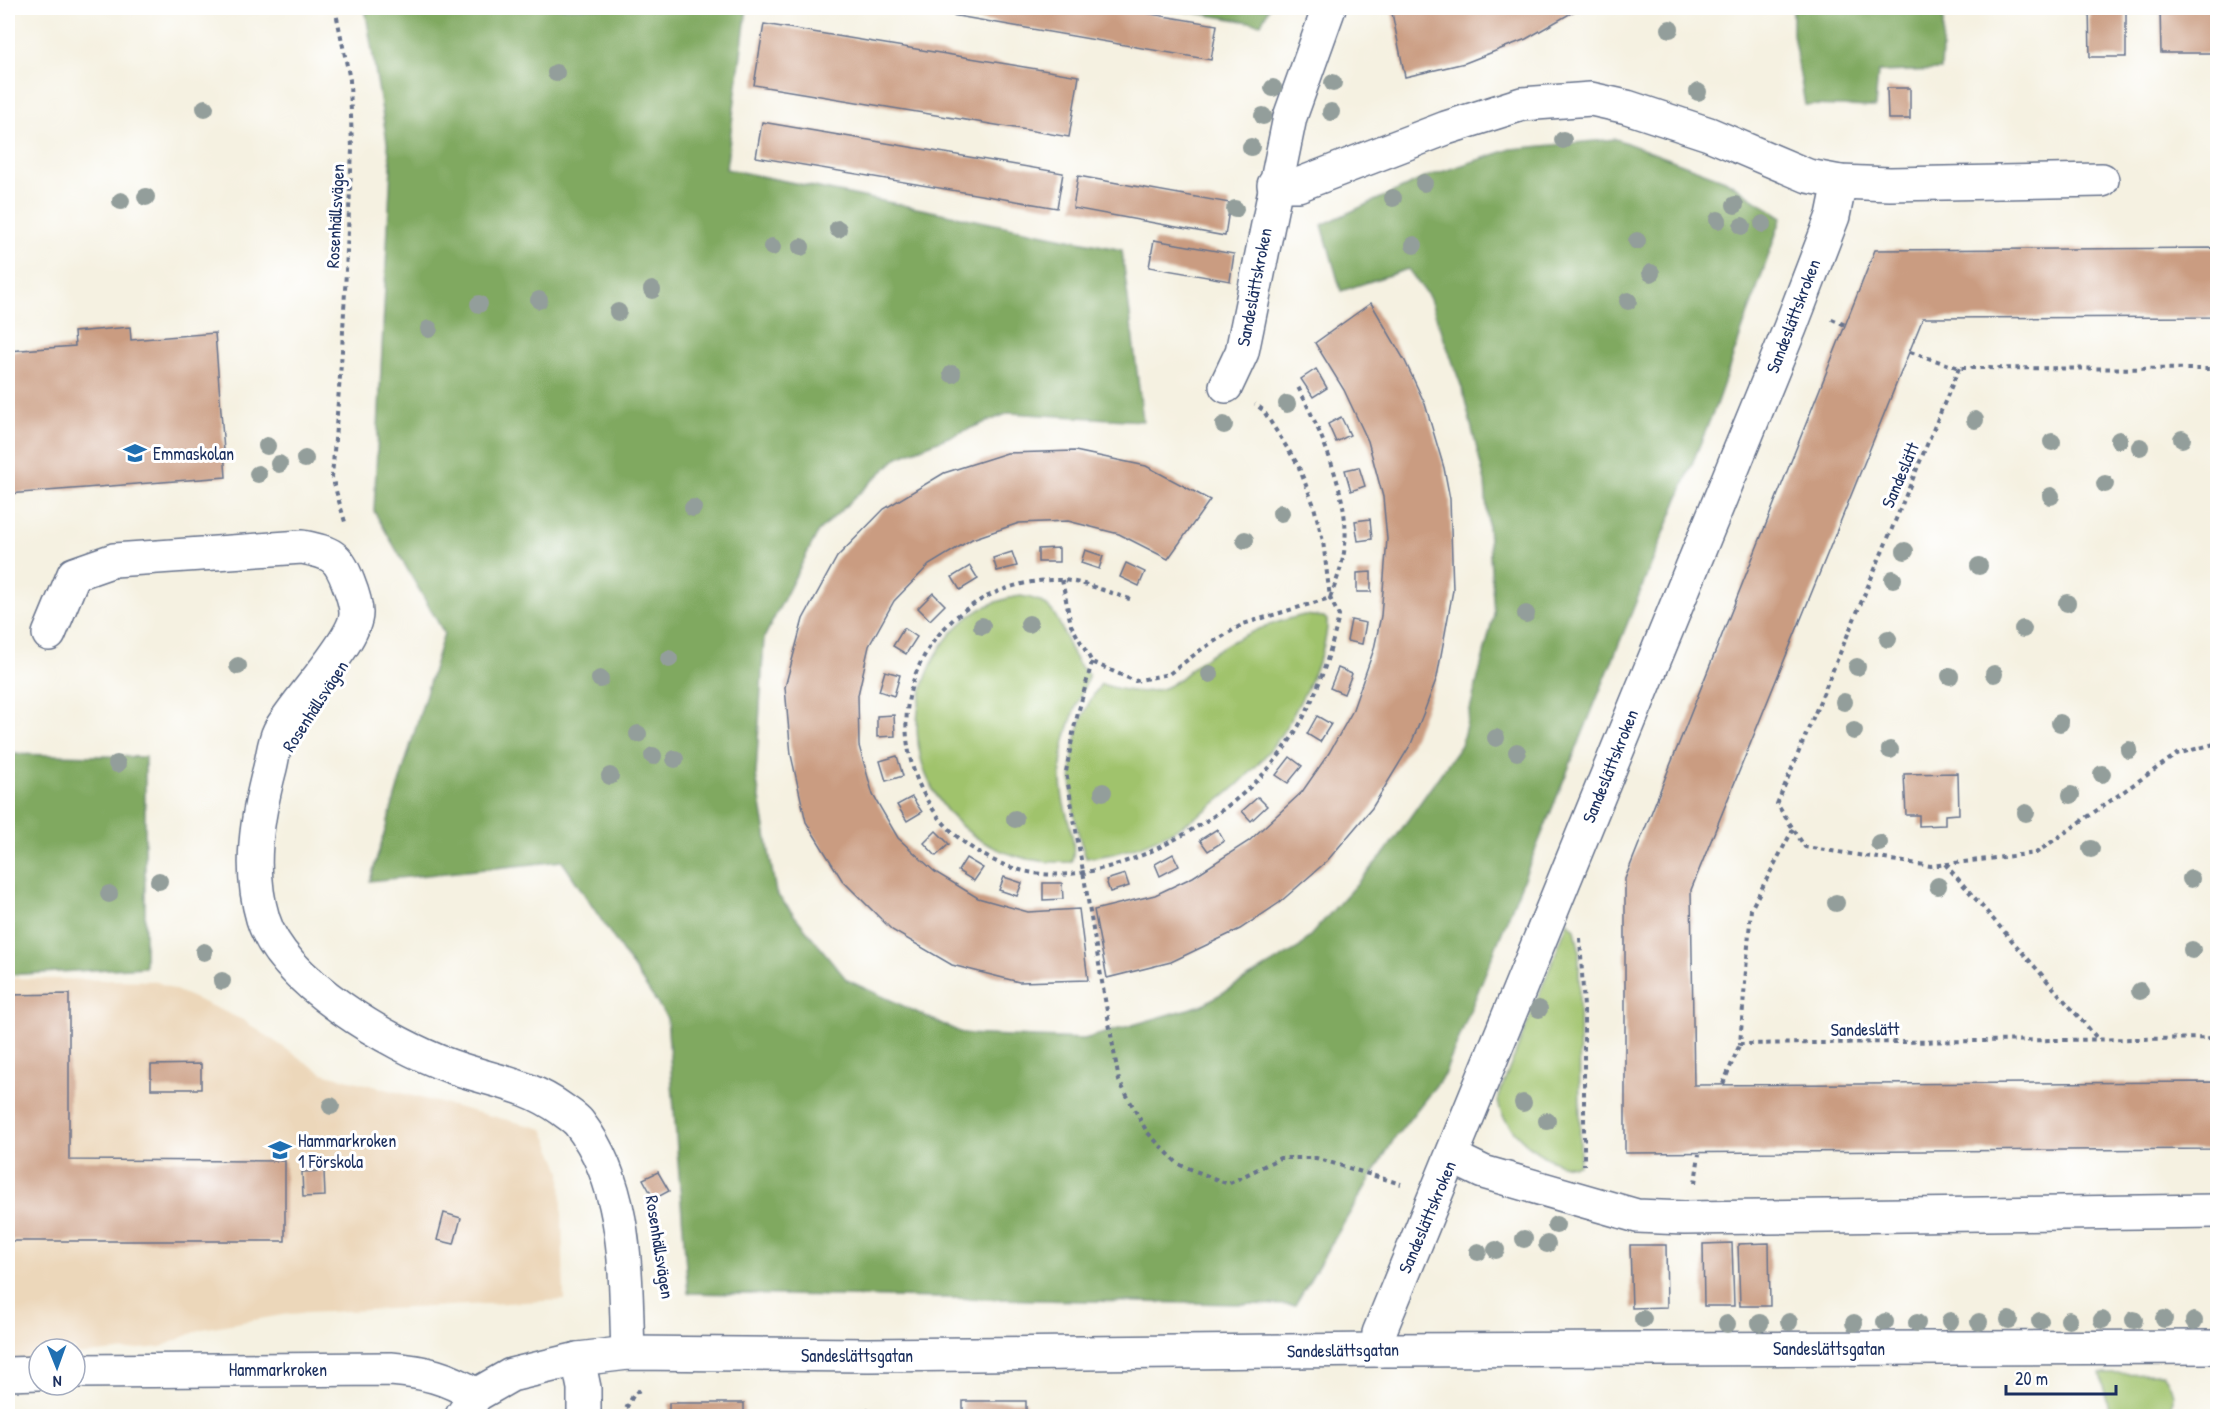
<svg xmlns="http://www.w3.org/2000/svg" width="2225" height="1424" viewBox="0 0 2225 1424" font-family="'Patrick Hand',sans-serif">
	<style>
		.built { fill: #ecd7ba }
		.green { fill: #a0c36c; stroke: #5e7965; stroke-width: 1.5 }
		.forest { fill: #80a960; stroke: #4e6c5f; stroke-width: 1.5 }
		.building { fill: #ca9c81 }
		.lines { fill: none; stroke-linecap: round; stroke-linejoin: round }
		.minor-casing { stroke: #67738c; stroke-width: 36 }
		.path { stroke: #67738c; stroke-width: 4; stroke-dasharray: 4.5 4.5; stroke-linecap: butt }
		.minor { stroke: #fff; stroke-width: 33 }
		.tree { fill: #939e9b }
		.labels { text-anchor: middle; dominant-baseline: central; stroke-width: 6; stroke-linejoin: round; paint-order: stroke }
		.street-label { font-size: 18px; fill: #1b2f5e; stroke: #fff }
		.poi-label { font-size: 18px; fill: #1b2f5e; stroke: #fff; text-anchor: start }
	</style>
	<rect width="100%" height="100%" fill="#fff"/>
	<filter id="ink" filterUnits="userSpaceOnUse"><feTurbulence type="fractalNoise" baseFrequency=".0167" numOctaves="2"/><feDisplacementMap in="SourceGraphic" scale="12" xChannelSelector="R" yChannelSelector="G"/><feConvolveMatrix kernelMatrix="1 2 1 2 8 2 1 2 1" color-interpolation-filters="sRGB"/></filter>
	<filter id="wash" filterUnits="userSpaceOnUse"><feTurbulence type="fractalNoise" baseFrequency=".008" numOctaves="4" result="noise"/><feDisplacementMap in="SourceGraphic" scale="24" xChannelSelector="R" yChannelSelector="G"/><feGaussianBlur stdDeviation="1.35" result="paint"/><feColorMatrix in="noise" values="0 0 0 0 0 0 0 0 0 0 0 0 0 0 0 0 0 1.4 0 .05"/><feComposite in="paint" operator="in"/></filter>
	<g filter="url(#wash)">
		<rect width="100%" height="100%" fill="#f5f1e1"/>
		<path class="built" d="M8,978L155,981L243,1020L322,1073L543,1129L561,1171L564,1300L288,1314L202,1329L161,1347L75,1355V1349H39V1358L8,1361Z"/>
		<g class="green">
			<path d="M1020,596C1071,601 1056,647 1089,675C1071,718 1055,751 1063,799C1066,816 1079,846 1071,862C956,869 881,760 935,657C953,623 983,601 1020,596Z"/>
			<path d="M1304,615L1324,617L1327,620C1328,644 1316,668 1306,690C1298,706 1289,723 1279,738C1237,797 1160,852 1086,858C1065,802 1064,733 1101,684C1121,690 1141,695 1161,689C1178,684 1191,667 1206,657C1236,637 1269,623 1304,615Z"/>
			<path d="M1568,922L1575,929L1579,949L1580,1159L1578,1165C1551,1172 1496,1125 1498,1097Z"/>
			<path d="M2163,1373C2173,1386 2178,1404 2166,1416H2111L2100,1374Z"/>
		</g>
		<g class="forest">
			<path d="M365,8H747L726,169L1122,250L1143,421L1009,413L898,457L818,532L764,638L756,775L776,893L847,980L964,1034L1084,1039L1202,1005L1300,947L1386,851L1461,745L1494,614L1485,482L1462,388L1429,297L1408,269L1341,291L1322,225L1426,177L1511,149L1616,139L1725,180L1782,217L1716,405L1444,1075L1394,1139L1295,1305L688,1293L667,1018L562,861L370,881L444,633L374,511L391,166Z"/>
			<path d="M1165,8H1269L1261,24Z"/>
			<path d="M1793,8H1944L1941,70L1878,72L1875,107L1805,105L1793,34Z"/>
			<path d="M8,754L145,757V967L8,975Z"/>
		</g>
		<g id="blocks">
			<g class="building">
				<path d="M911,8H1115L1217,25L1211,60Z"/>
				<path d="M1391,8H1580L1526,39L1465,63L1405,77Z"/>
				<path d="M2089,8H2126V57H2090Z"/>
				<path d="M2160,8H2218V53H2161Z"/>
				<path d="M764,24L1079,76L1069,137L754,85Z"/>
				<path d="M1887,88H1910V119H1888Z"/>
				<path d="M762,122L1063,173L1057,208L756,157Z"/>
				<path d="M1078,176L1230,203L1225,236L1073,208Z"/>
				<path d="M1154,240L1234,254L1230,281L1149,267Z"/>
				<path d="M2218,248V317L1923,318L1691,890L1694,1085L2218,1082V1149L1625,1153V879L1875,250Z"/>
				<path d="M1371,303L1405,361L1425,404L1444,468L1450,499L1453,590L1437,677L1424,712L1411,744L1372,808L1327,861L1279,903L1240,929L1171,962L1107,978L1094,910L1155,895L1193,877L1249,841L1302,792L1329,753L1352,712L1374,649L1381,616L1387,539L1383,497L1368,441L1344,390L1315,343Z"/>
				<path d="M130,327L131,340L215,333L226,477L8,494V351L75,346L74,332Z"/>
				<path d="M1316,369L1327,388L1313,397L1301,379Z"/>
				<path d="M1341,417L1350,435L1336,442L1328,424Z"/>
				<path d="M1075,451L1146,466L1210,500L1168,559L1119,534L1068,521L1019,523L972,539L929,565L894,601L869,646L858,695L859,746L873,795L898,838L935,872L978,898L1028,912L1079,909L1088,980L1019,982L952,965L892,930L842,880L806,822L791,755L785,687L803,619L837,557L884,509L944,473L1007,453Z"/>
				<path d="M1359,467L1365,486L1351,491L1345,470Z"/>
				<path d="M1370,519L1372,539L1358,541L1355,521Z"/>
				<path d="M1059,548V562H1038V549Z"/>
				<path d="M1085,550L1103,556L1099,569L1081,563Z"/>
				<path d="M1012,552L1017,566L997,571L993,558Z"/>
				<path d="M1126,563L1145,572L1139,586L1120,577Z"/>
				<path d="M970,566L978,579L960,590L952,577Z"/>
				<path d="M1371,572V592H1357V573Z"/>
				<path d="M933,593L945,605L930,620L918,608Z"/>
				<path d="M1351,620L1366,623L1362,644L1347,641Z"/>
				<path d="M904,628L917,637L906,654L893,646Z"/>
				<path d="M1338,668L1352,674L1344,694L1330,688Z"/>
				<path d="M885,671L900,675L894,696L879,691Z"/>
				<path d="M894,715L895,736L877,737V716Z"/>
				<path d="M1317,716L1331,724L1320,742L1307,734Z"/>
				<path d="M897,756L903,776L886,781L880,761Z"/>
				<path d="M1290,757L1302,766L1288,783L1276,775Z"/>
				<path d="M1958,773L1959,814L1945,815V825L1919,826V815H1906L1904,774Z"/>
				<path d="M912,797L922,812L907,821L897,805Z"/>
				<path d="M1258,797L1267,806L1251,821L1242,811Z"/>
				<path d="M1217,829L1224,841L1208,851L1200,840Z"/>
				<path d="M936,831L949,844L936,856L924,843Z"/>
				<path d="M1173,854L1179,866L1160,876L1155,864Z"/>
				<path d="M966,858L983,868L974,881L958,871Z"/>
				<path d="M1125,874L1129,886L1110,892L1106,880Z"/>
				<path d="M1004,877L1022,883L1017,896L999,890Z"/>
				<path d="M1043,883H1062L1063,899L1043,900Z"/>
				<path d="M69,994V1160L285,1161V1241H8V995Z"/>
				<path d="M201,1064V1089H151V1065Z"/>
				<path d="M324,1171L325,1196L303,1197L302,1172Z"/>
				<path d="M658,1172L669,1191L654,1199L643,1179Z"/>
				<path d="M444,1213L461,1218L454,1244L437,1240Z"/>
				<path d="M1732,1243L1734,1306H1704L1703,1244Z"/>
				<path d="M1769,1243L1770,1306H1740L1738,1244Z"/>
				<path d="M1630,1245H1666L1667,1307L1632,1308Z"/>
				<rect x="963" y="1401" width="63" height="15"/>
				<rect x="669" y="1403" width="75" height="13"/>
			</g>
		</g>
	</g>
	<g filter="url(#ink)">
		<use href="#blocks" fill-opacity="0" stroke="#67738c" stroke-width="1.5"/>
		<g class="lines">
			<g class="minor-casing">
				<g id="minor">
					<path d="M1274,185H1298L1446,128L1522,104L1591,99L1627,107L1709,134L1808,176L1840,182L1890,184L2102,180"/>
					<path d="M1226,386L1242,352L1290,117L1329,8"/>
					<path d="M49,634L74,574L114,560L302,547C330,553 338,554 348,582C352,592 356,603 356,613C357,640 294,703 279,732C274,742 273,756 270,768C257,817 248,869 263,919C282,982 392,1045 450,1066C491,1081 526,1083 563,1110C568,1114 575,1118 579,1123C629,1188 625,1276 628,1353"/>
					<path d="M1452,1157L1483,1172L1637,1216L1684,1218L2218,1211"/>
					<path d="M1379,1350V1333L1790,328L1833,216L1840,182"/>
					<path d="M578,1359L584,1388V1416"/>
					<path d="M75,1371L391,1369C425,1372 446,1377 476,1395"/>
					<path d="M8,1374L39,1373"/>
					<path d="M462,1416L476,1395L511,1375L578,1359L628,1353L869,1355L1379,1350L2218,1347"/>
				</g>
			</g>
			<g class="path">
				<path d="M335,8L350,80L352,150L342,351L332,477L345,522"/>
				<path d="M1832,319L1845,325"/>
				<path d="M1910,352L1959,368L2218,369"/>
				<path d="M1959,368L1777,804L1805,847L1931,866L2036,853L2177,754L2218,743"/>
				<path d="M1062,580L1071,625L1092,662L1135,681L1169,674L1202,649L1243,624L1330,598C1337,580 1343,564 1345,545C1350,496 1320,430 1298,387"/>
				<path d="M1130,599C1109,593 1083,581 1061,580C1025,579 990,591 962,612C867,687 900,832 1013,868C1068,886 1131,864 1179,837C1275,785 1315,720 1339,616L1330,598L1323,541L1313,503L1298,465L1263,410L1255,404"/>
				<path d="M1092,662L1074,728L1066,772L1119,1081L1147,1132L1178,1164L1228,1184L1280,1158H1316L1401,1184"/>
				<path d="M1793,829L1751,909L1740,1044L2218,1038"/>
				<path d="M1945,864L2098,1039"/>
				<path d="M1580,938L1584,1008V1165"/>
				<path d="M1723,1084L1740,1044"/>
				<path d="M1695,1183L1699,1154"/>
				<path d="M622,1416L634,1394L640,1390"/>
				<path d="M857,1416L869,1410"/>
			</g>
			<use href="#minor" class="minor"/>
		</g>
		<g class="tree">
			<circle cx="1670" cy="29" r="9"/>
			<circle cx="556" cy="73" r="9"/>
			<circle cx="1333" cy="83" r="9"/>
			<circle cx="1273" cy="88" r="9"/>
			<circle cx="1698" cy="92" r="9"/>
			<circle cx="205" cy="108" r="9"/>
			<circle cx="1331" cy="112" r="9"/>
			<circle cx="1263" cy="116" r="9"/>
			<circle cx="1563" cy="140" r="9"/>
			<circle cx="1251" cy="147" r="9"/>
			<circle cx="1424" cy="183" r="9"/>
			<circle cx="146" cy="197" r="9"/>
			<circle cx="1393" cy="198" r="9"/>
			<circle cx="121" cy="201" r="9"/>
			<circle cx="1735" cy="205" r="9"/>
			<circle cx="1235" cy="209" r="9"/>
			<circle cx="1718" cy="220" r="9"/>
			<circle cx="1763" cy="224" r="9"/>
			<circle cx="1742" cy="226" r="9"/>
			<circle cx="838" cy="229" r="9"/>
			<circle cx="1637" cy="241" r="9"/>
			<circle cx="1414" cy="245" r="9"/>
			<circle cx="772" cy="247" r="9"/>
			<circle cx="801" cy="247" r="9"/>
			<circle cx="1651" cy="273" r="9"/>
			<circle cx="652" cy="290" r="9"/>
			<circle cx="539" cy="300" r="9"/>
			<circle cx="1628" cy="301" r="9"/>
			<circle cx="479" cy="304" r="9"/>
			<circle cx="618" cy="312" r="9"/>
			<circle cx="429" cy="329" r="9"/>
			<circle cx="952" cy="374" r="9"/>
			<circle cx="1287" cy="404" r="9"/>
			<circle cx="1975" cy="420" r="9"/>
			<circle cx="1224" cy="425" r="9"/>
			<circle cx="2182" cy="439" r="9"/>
			<circle cx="2119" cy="440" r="9"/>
			<circle cx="2052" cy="442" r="9"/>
			<circle cx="267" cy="446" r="9"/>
			<circle cx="2140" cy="447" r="9"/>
			<circle cx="305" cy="459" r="9"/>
			<circle cx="279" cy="464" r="9"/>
			<circle cx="258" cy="474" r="9"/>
			<circle cx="2105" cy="484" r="9"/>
			<circle cx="2051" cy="496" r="9"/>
			<circle cx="693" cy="508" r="9"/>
			<circle cx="1281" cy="513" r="9"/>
			<circle cx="1245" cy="540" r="9"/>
			<circle cx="1905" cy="551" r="9"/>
			<circle cx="1979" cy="566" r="9"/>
			<circle cx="1893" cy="579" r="9"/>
			<circle cx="2067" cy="603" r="9"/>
			<circle cx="1526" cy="614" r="9"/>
			<circle cx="1029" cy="624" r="9"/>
			<circle cx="982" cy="626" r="9"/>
			<circle cx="2023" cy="629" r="9"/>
			<circle cx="1888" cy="639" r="9"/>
			<circle cx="669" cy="659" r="9"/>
			<circle cx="238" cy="666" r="9"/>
			<circle cx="1857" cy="667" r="9"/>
			<circle cx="1210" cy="674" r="9"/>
			<circle cx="1994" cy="674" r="9"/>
			<circle cx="1950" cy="676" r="9"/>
			<circle cx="600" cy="679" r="9"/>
			<circle cx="1844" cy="702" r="9"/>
			<circle cx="2060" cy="723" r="9"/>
			<circle cx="1854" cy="731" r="9"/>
			<circle cx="638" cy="734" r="9"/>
			<circle cx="1496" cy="738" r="9"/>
			<circle cx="1890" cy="750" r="9"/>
			<circle cx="2129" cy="750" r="9"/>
			<circle cx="1517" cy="752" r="9"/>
			<circle cx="653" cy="756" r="9"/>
			<circle cx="675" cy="759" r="9"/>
			<circle cx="117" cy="764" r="9"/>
			<circle cx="2102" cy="774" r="9"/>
			<circle cx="610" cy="776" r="9"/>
			<circle cx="1103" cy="792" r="9"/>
			<circle cx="2071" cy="795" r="9"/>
			<circle cx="2026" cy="813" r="9"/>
			<circle cx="1015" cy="819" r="9"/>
			<circle cx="1879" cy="843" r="9"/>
			<circle cx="2091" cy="849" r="9"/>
			<circle cx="2191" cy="879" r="9"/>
			<circle cx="159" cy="881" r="9"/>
			<circle cx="1938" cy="886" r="9"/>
			<circle cx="109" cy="894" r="9"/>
			<circle cx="1836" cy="903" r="9"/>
			<circle cx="2192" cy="950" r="9"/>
			<circle cx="204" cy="952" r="9"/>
			<circle cx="222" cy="981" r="9"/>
			<circle cx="2140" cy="991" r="9"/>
			<circle cx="1539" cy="1009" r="9"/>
			<circle cx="1523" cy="1103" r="9"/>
			<circle cx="331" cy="1106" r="9"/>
			<circle cx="1547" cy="1121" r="9"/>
			<circle cx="1556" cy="1225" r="9"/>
			<circle cx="1524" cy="1239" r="9"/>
			<circle cx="1547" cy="1244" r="9"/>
			<circle cx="1496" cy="1250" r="9"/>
			<circle cx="1478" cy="1252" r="9"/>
			<circle cx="1643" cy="1319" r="9"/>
			<circle cx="2164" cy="1319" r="9"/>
			<circle cx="2009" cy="1320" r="9"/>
			<circle cx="2069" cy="1320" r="9"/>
			<circle cx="2102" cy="1320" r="9"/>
			<circle cx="2134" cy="1320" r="9"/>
			<circle cx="1950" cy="1321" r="9"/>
			<circle cx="2040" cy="1321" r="9"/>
			<circle cx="2194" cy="1321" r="9"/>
			<circle cx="1789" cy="1322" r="9"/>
			<circle cx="1885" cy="1322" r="9"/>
			<circle cx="1979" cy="1322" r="9"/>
			<circle cx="1760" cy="1323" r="9"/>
			<circle cx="1854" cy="1323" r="9"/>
			<circle cx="1917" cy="1323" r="9"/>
			<circle cx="1727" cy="1324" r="9"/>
		</g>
	</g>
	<defs>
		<g id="school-bare" transform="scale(1.8)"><path d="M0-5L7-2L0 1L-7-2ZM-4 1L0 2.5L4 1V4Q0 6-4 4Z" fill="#1f6fb2" stroke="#fff" stroke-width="2.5" paint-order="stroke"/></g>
	</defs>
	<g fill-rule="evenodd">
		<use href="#school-bare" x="135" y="453"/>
		<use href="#school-bare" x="280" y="1150"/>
	</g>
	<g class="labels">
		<g class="street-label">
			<text transform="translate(335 216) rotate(-87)">Rosenhällsvägen</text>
			<text transform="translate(1254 287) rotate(-79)">Sandeslättskroken</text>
			<text transform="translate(1793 316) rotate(-69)">Sandeslättskroken</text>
			<text transform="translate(1900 475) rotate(-67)">Sandeslätt</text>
			<text transform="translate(315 706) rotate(-57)">Rosenhällsvägen</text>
			<text transform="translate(1610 766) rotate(-68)">Sandeslättskroken</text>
			<text transform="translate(1865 1029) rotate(-1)">Sandeslätt</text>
			<text transform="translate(1427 1217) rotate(-67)">Sandeslättskroken</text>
			<text transform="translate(660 1247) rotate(81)">Rosenhällsvägen</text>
			<text x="1829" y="1348">Sandeslättsgatan</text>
			<text transform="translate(1343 1350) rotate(-1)">Sandeslättsgatan</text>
			<text x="857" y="1355">Sandeslättsgatan</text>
			<text x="278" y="1369">Hammarkroken</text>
		</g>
		<g class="poi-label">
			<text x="153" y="453">Emmaskolan</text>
			<text x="298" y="1140">Hammarkroken<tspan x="298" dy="21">1 Förskola</tspan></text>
		</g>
	</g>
	<rect width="2225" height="1424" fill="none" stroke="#fff" stroke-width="30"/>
	<g transform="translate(57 1367) rotate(179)"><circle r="28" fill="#ffffff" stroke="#a4acbf" stroke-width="1.5"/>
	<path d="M0-4.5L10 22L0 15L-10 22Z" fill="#1f6fb2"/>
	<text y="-9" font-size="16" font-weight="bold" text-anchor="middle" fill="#1b2f5e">N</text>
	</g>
	<path d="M2006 1385v9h110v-9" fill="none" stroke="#1b2f5e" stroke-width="3"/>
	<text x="2015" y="1385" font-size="18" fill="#1b2f5e" stroke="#ffffff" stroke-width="4.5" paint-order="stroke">20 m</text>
</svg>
